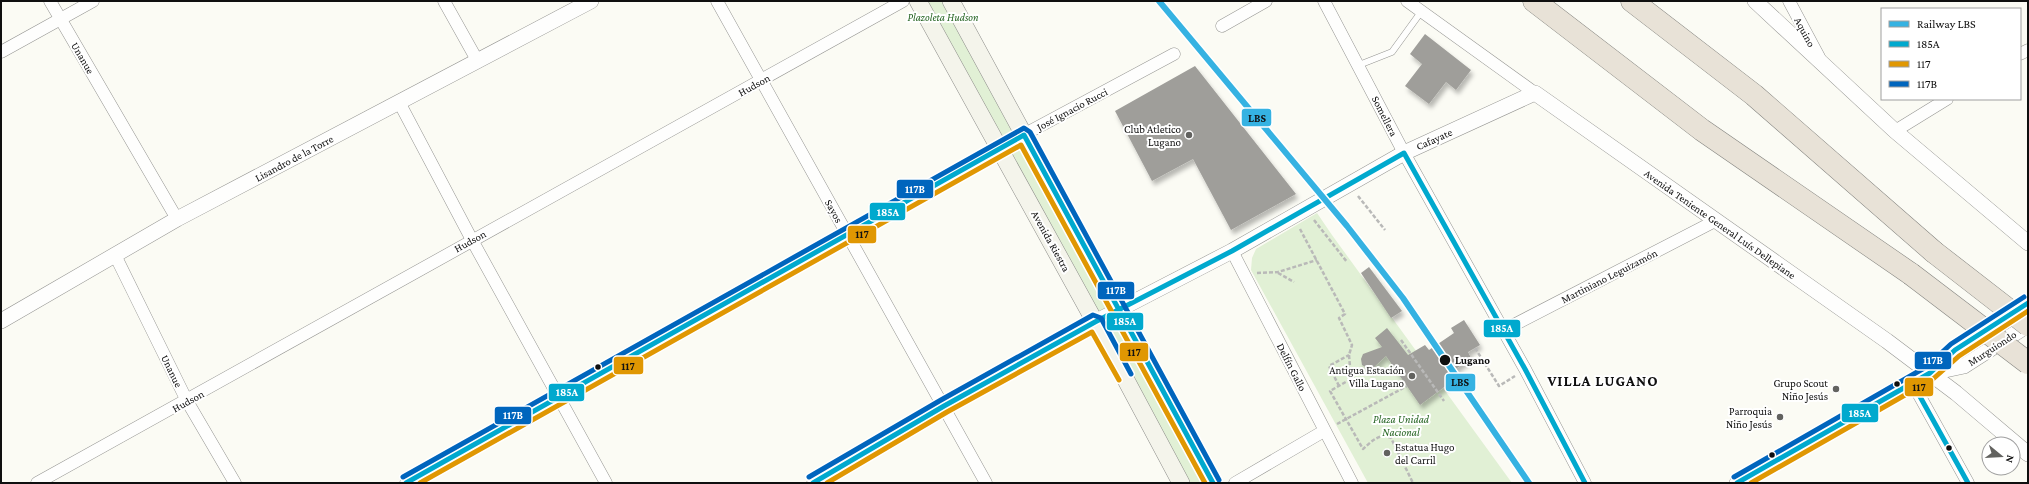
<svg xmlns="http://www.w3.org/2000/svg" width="2029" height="484" viewBox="0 0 2029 484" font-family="'Crimson Pro',serif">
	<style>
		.green { fill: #e1f0d5 }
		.building { fill: #9f9e9a; filter: url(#shadow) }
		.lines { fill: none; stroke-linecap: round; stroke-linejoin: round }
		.service-casing { stroke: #959592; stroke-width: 7 }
		.minor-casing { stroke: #959592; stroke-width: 13 }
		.tertiary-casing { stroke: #959592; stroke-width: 16 }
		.secondary-casing { stroke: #8c8c89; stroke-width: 18 }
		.motorway-casing { stroke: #83837f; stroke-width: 23 }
		.path { stroke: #b9b9b8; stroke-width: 2.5; stroke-dasharray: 4 2; stroke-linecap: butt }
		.service { stroke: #fefefd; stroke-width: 6 }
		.minor { stroke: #fefefd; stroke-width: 12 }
		.tertiary { stroke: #fefefd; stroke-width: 15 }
		.secondary { stroke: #f4f4eb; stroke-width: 17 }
		.motorway { stroke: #e8e2d7; stroke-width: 22 }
		.motorway-bridge-casing { stroke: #83837f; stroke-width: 23; stroke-linecap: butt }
		.motorway-bridge { stroke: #e8e2d7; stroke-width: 22 }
		.bus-1-casing { stroke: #fff; stroke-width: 8 }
		.bus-2-casing { stroke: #fff; stroke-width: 8 }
		.bus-3-casing { stroke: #fff; stroke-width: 8 }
		.bus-1 { stroke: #00a9ce; stroke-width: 5 }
		.bus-2 { stroke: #e09702; stroke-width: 5 }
		.bus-3 { stroke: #0065bd; stroke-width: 5 }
		.rail-1-casing { stroke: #fff; stroke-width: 9 }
		.rail-1 { stroke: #35b2e2; stroke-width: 6 }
		.poi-dot { fill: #62625f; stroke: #fff; stroke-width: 1.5 }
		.stop-dot { fill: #0f0f0f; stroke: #fff; stroke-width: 1.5 }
		.labels { text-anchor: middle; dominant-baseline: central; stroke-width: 4; stroke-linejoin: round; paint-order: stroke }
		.park-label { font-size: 11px; font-style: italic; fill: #256422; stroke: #fff }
		.street-label { font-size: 11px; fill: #0f0f0f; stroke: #fff }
		.poi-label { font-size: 11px; fill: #0f0f0f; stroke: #fff; text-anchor: end }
		.stop-label { font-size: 11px; font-weight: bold; fill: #0f0f0f; stroke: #fff; text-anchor: start }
		.district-label { font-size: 15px; font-weight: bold; letter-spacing: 1px; fill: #0f0f0f; stroke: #fff }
		.line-badge { stroke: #fff; stroke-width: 1.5 }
		.badge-label { font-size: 11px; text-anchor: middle; font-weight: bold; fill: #fff }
		.pale-badge-label { font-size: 11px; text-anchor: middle; font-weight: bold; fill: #111 }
	</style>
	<defs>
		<filter id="shadow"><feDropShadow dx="2.5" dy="4.5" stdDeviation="2" flood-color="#0004"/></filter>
	</defs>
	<rect width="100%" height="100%" fill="#fbfbf4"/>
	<g class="green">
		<path d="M918,1H951L1213,483H1181Z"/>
		<path d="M1317,213L1332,235L1512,483H1368L1251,270L1252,258L1256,249Z"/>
	</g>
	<g class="building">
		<path d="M1425,34L1471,70L1456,90L1446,82L1429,104L1405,86L1422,64L1410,54Z"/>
		<path d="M1195,66L1296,194L1231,230L1193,159L1152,181L1115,111Z"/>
		<path d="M1369,267L1402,311L1391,318L1361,273Z"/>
		<path d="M1464,320L1480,345L1468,352L1471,358L1446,376L1451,382L1420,405L1386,356L1372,369L1367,368L1362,365L1361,359L1363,354L1382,347L1375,338L1387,328L1398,342L1399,341L1398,342L1408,355L1425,345L1429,350L1454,333L1451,328Z"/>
	</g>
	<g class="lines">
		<g class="service-casing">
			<path id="service" d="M1359,65L1392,52L1421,12"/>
		</g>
		<g class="minor-casing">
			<g id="minor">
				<path d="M50,1L177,219"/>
				<path d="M444,1L477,60"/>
				<path d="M717,1L986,483"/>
				<path d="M1324,1L1404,153L1525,369L1585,483"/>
				<path d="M1407,1L1535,93"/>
				<path d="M1789,1L1819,57"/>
				<path d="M1222,26L1266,1"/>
				<path d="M1,52L93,1"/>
				<path d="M2020,54L2028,50"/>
				<path d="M399,102L472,240L606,483"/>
				<path d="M1895,131L1947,99"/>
				<path d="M1232,251L1352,483"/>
				<path d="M115,255L187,401L235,483"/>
				<path d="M1504,330L1715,221"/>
				<path d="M1913,384L1968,483"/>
				<path d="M37,483L903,1"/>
				<path d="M406,483L999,148L1174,54"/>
				<path d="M813,483L944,406L1095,322"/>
				<path d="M1235,483L1324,431"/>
			</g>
		</g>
		<g class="tertiary-casing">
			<g id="tertiary">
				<path d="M1755,1L1895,131L2028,243"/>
				<path d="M1,321L177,219L591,1"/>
				<path d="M1095,322L1232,251L1404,153L1535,93L1887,341L1956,393L2028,454"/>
				<path d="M1931,373L1964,366L2028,325"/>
				<path d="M1737,483L1930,373L1955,350L2028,303"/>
			</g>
		</g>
		<g class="secondary-casing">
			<g id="secondary">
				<path d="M918,1L1095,322L1181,483"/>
				<path d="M951,1L1213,483"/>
			</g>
		</g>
		<g class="motorway-casing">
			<g id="motorway">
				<path d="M1534,1L1702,130L1911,274"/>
				<path d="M1632,1L1754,95L1934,252"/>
			</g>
		</g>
		<g class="path">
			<path d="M1358,196L1385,230"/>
			<path d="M1314,220L1347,262"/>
			<path d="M1300,229L1345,314L1339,318L1352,345L1349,355L1351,379L1330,391L1363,449C1371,442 1380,432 1391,438L1413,483"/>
			<path d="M1257,273L1278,272L1317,260"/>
			<path d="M1278,273L1294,282"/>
			<path d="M1401,340L1444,401"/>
			<path d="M1475,348L1499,386L1515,376"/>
			<path d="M1339,386L1329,366L1349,355"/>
			<path d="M1337,424L1407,386"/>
		</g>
		<use href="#service" class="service"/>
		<use href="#minor" class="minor"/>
		<use href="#tertiary" class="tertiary"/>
		<use href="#secondary" class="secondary"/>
		<use href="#motorway" class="motorway"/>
		<g class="motorway-bridge-casing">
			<g id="motorway-bridge">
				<path d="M1934,252L2028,325"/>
				<path d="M1911,274L2028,363"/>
			</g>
		</g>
		<use href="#motorway-bridge" class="motorway-bridge"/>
		<g class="bus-1-casing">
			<g id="bus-1">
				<path d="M1913,384L1968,483"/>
				<path d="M406,483L1024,135L1213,483"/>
				<path d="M813,483L944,406L1095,322L1232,251L1404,153L1525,369L1585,483"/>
				<path d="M1737,483L1930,373L1955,350L2028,303"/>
			</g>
		</g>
		<g class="bus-2-casing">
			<g id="bus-2">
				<path d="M420,483L1021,145L1205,483"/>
				<path d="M827,483L947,412L1092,332L1119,380"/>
				<path d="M1751,483L1933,379L1959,356L2028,311"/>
			</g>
		</g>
		<g class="bus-3-casing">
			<g id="bus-3">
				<path d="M403,477L1024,128L1030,132L1219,480"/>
				<path d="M809,477L941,400L1093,315L1101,318L1131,374"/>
				<path d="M1734,477L1926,367L1951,344L2024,297"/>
			</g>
		</g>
		<use href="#bus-1" class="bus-1"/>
		<use href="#bus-2" class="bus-2"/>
		<use href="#bus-3" class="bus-3"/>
		<g class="rail-1-casing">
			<path id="rail-1" d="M1159,1L1347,226L1403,298L1529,483"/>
		</g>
		<use href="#rail-1" class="rail-1"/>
	</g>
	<g class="poi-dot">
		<circle cx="1189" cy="135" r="4"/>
		<circle cx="1412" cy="376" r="4"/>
		<circle cx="1836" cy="389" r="4"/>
		<circle cx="1780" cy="417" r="4"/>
		<circle cx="1387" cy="453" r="4"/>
	</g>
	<g class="stop-dot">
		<circle cx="1445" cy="360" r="6"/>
		<circle cx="598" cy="367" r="3.5"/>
		<circle cx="1897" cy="384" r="3.5"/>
		<circle cx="1949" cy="448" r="3.5"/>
		<circle cx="1772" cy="455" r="3.5"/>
	</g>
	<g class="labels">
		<g class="park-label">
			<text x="943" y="17">Plazoleta Hudson</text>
			<text x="1401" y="419">Plaza Unidad<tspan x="1401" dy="13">Nacional</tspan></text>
		</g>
		<g class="street-label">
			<text transform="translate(1805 32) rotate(62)">Aquino</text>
			<text transform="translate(83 58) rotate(60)">Unanue</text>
			<text transform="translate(754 85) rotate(-29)">Hudson</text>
			<text transform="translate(1072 109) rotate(-28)">José Ignacio Rucci</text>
			<text transform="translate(1385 116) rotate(63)">Somellera</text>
			<text transform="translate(1434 139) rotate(-24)">Cafayate</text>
			<text transform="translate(294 158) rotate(-28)">Lisandro de la Torre</text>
			<text transform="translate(834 211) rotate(61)">Sayos</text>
			<text transform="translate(1720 224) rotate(35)">Avenida Teniente General Luís Dellepiane</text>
			<text transform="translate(470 241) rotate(-29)">Hudson</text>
			<text transform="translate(1051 241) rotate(61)">Avenida Riestra</text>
			<text transform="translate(1609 276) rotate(-27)">Martiniano Leguizamón</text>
			<text transform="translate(1992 348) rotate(-33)">Murguiondo</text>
			<text transform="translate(1292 367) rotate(63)">Delfín Gallo</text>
			<text transform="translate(172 371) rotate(64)">Unanue</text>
			<text transform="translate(188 401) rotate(-29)">Hudson</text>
		</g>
		<g class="poi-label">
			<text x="1181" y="129">Club Atletico<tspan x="1181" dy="13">Lugano</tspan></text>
			<text x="1404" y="370">Antigua Estación<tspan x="1404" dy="13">Villa Lugano</tspan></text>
			<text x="1828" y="383">Grupo Scout<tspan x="1828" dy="13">Niño Jesús</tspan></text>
			<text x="1772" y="411">Parroquia<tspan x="1772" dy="13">Niño Jesús</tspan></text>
			<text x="1395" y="447" text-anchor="start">Estatua Hugo<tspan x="1395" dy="13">del Carril</tspan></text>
		</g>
		<g class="stop-label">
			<text x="1455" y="360">Lugano</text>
		</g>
		<g class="district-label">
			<text x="1603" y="381">VILLA LUGANO</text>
		</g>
	</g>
	<g class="line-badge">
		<rect x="1241" y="108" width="31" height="19" rx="4" fill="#35b2e2"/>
		<rect x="896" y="179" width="38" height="20" rx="4" fill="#0065bd"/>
		<rect x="869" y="202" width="37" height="19" rx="4" fill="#00a9ce"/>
		<rect x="847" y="225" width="30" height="19" rx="4" fill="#e09702"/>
		<rect x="1097" y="281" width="38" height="19" rx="4" fill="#0065bd"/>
		<rect x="1106" y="312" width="38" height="19" rx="4" fill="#00a9ce"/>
		<rect x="1483" y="319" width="38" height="19" rx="4" fill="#00a9ce"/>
		<rect x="1119" y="342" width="30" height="20" rx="4" fill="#e09702"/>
		<rect x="1914" y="351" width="38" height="19" rx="4" fill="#0065bd"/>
		<rect x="613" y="356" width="31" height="19" rx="4" fill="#e09702"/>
		<rect x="1445" y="373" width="31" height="19" rx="4" fill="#35b2e2"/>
		<rect x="1904" y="377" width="30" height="20" rx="4" fill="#e09702"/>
		<rect x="548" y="383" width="37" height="19" rx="4" fill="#00a9ce"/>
		<rect x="1841" y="403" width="38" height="20" rx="4" fill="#00a9ce"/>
		<rect x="494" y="406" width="38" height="19" rx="4" fill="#0065bd"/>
	</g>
	<g class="badge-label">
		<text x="915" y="193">117B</text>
		<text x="888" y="216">185A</text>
		<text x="1116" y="294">117B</text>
		<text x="1125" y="325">185A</text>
		<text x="1502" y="332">185A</text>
		<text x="1933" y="364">117B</text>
		<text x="567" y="396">185A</text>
		<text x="1860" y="417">185A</text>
		<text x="513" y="419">117B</text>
	</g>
	<g class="pale-badge-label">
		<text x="1257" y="122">LBS</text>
		<text x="862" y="238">117</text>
		<text x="1134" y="356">117</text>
		<text x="628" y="370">117</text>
		<text x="1460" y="386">LBS</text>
		<text x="1919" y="391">117</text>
	</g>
	<rect width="2029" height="484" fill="none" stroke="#0f0f0f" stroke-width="4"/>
	<rect x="1881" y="8" width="140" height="92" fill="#ffffff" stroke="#9f9f9f"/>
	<rect x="1889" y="21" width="20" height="6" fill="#35b2e2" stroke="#9f9f9f"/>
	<text x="1917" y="28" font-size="12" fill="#0f0f0f">Railway LBS</text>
	<rect x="1889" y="41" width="20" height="6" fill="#00a9ce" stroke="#9f9f9f"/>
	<text x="1917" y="48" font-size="12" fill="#0f0f0f">185A</text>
	<rect x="1889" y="61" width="20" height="6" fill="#e09702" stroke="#9f9f9f"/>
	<text x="1917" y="68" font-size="12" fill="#0f0f0f">117</text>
	<rect x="1889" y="81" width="20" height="6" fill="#0065bd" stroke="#9f9f9f"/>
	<text x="1917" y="88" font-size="12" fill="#0f0f0f">117B</text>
	<g transform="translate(2001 456) rotate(108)"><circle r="19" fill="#ffffff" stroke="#9f9f9f"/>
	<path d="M0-3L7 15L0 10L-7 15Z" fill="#62625f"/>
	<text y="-6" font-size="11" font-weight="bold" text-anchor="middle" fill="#0f0f0f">N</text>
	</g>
</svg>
